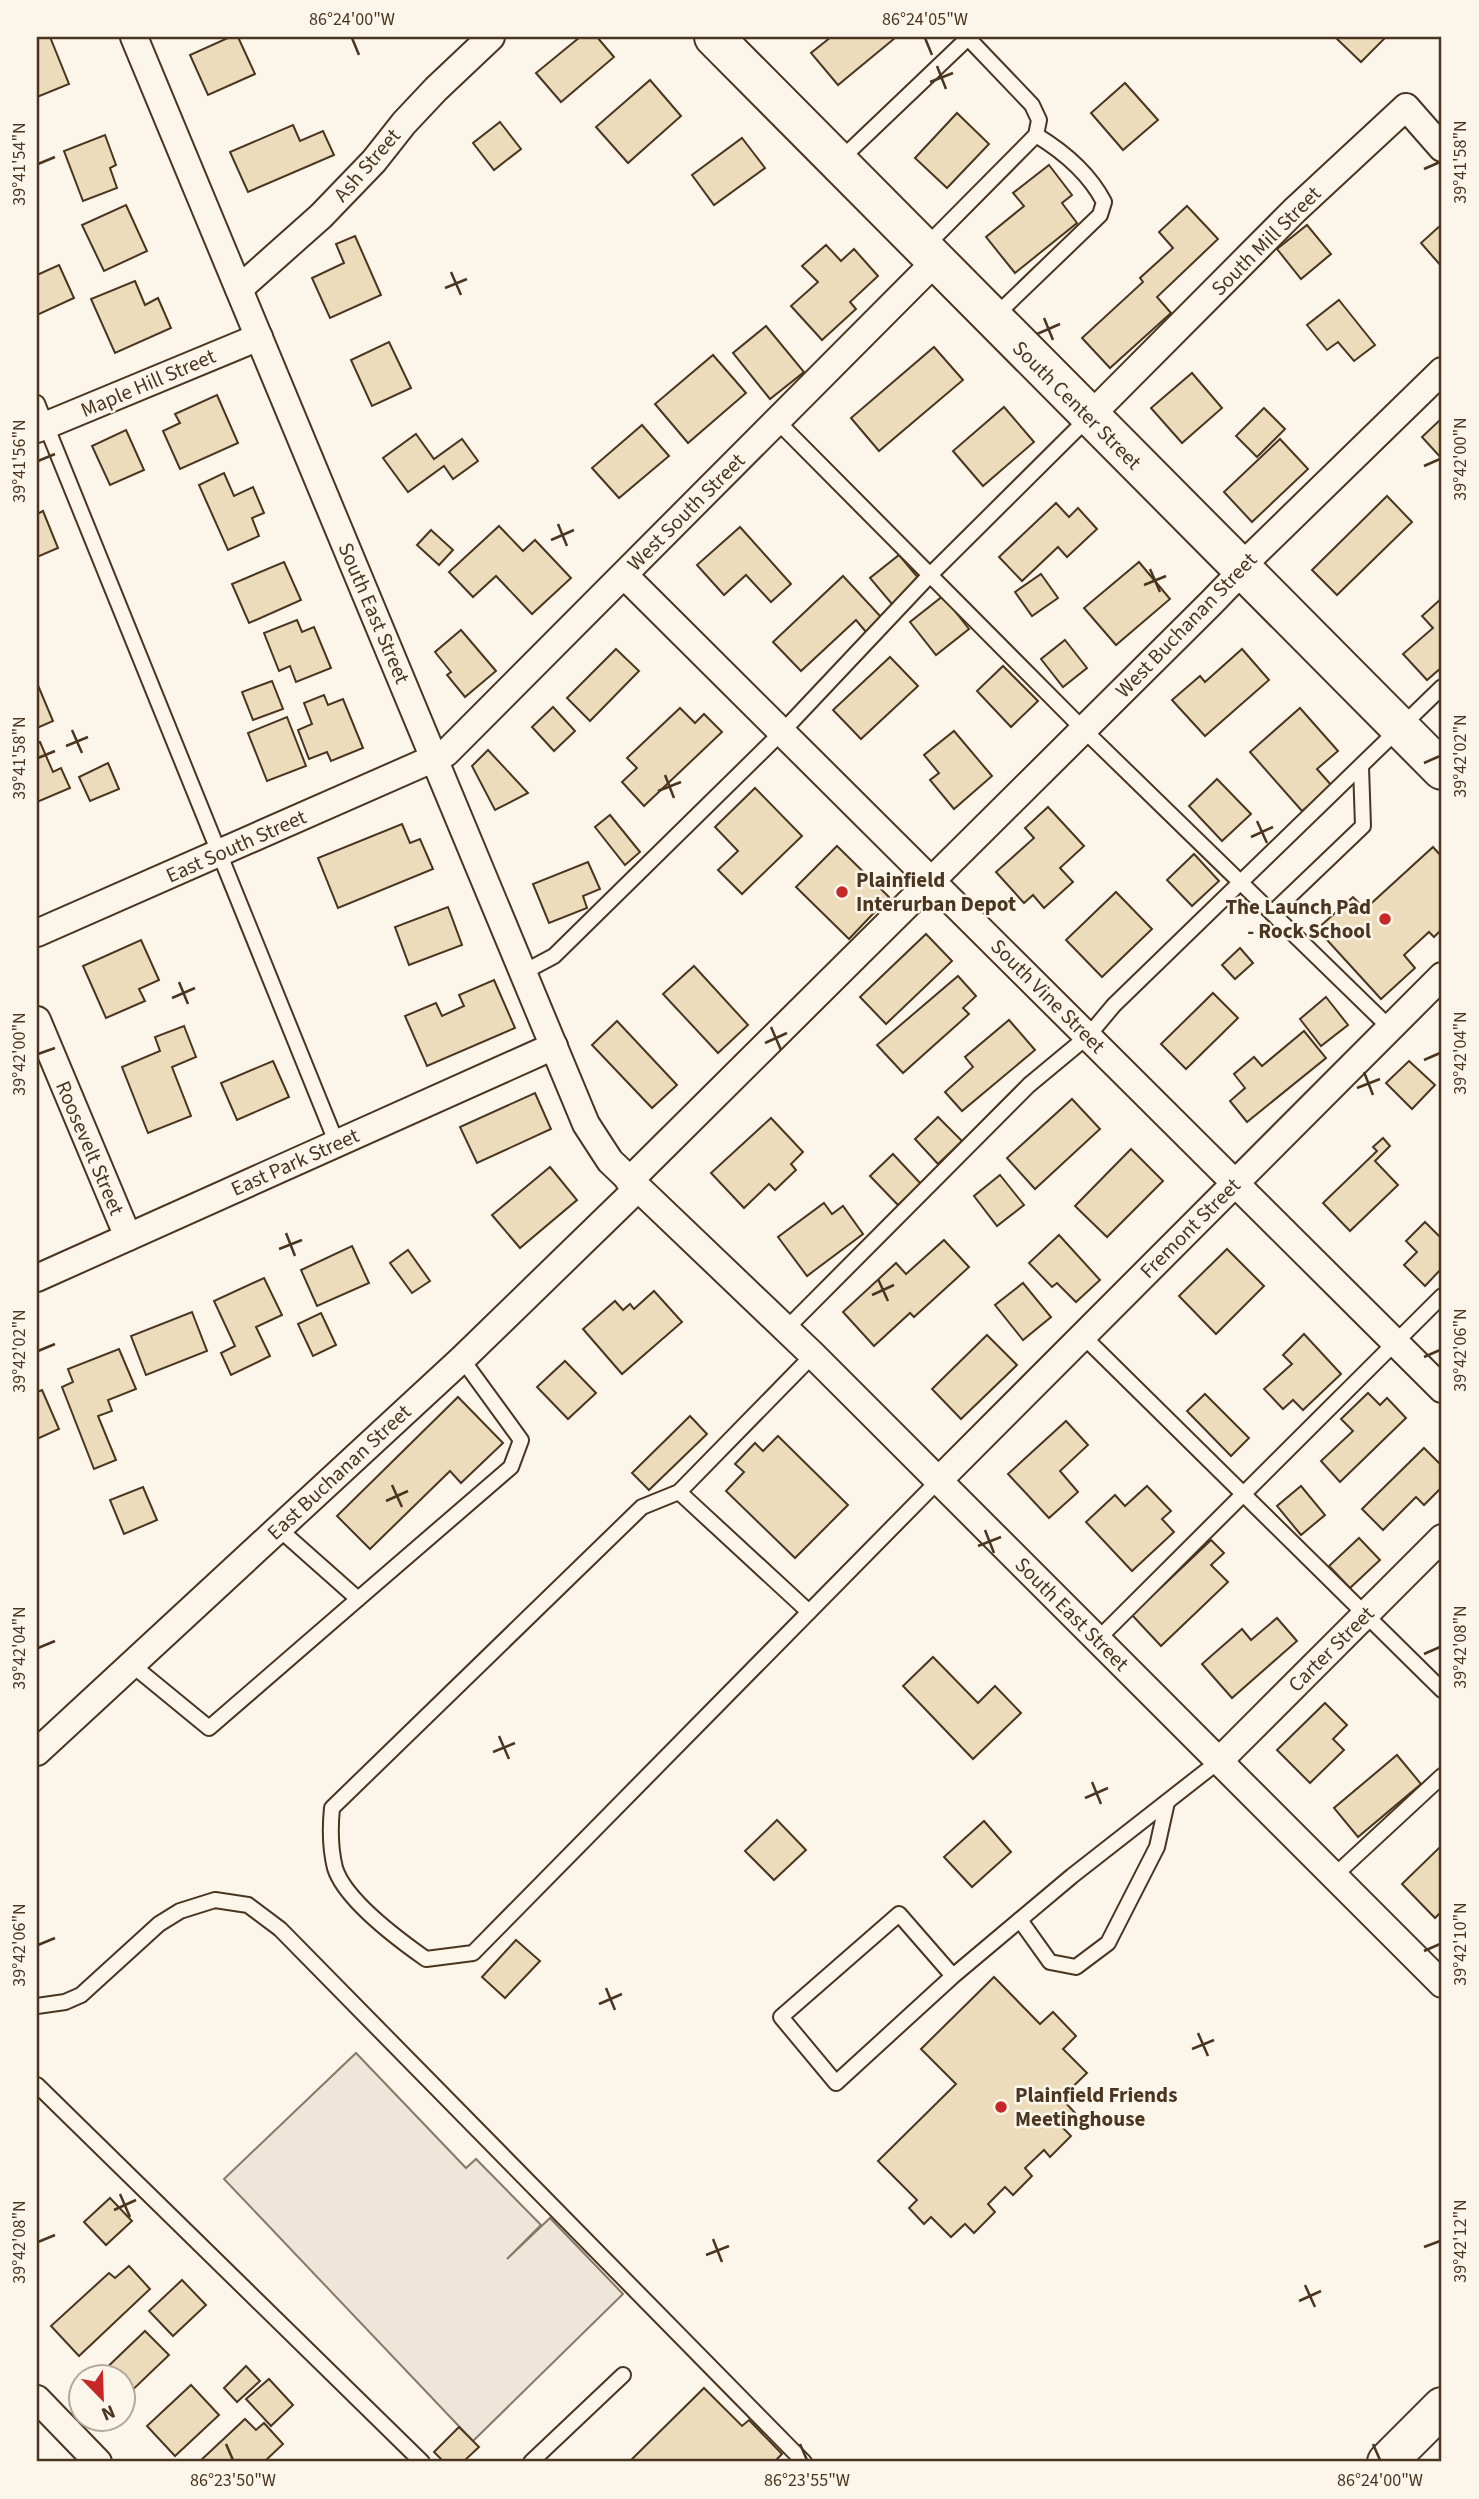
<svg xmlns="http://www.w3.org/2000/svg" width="1479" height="2499" viewBox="0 0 1479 2499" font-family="'Source Sans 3',sans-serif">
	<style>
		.green { fill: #ede6d9; stroke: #887966; stroke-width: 2 }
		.building { fill: #ecdcbc; stroke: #4a3520; stroke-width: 2 }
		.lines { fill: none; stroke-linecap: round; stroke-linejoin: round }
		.service-casing { stroke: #4a3520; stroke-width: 18 }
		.minor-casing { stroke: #4a3520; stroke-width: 30 }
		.secondary-casing { stroke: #4a3520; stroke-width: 42 }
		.primary-casing { stroke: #4a3520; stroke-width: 42 }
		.service { stroke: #fbf6e9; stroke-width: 14 }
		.minor { stroke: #fbf6e9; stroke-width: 26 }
		.secondary { stroke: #fbf6e9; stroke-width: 38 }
		.primary { stroke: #fbf6e9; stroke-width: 38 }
		.ticks { fill: none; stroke: #4a3520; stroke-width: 2.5 }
		.poi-dot { fill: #c62828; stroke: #fbf6e9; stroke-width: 2.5 }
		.labels { text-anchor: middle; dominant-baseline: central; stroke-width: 5; stroke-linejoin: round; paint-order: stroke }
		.street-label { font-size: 21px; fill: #4a3520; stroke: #fbf6e9 }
		.poi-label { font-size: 21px; font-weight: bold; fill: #4a3520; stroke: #fbf6e9; text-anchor: start }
		.neatline { fill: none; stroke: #4a3520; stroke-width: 2.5 }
		.ticks-label { font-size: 18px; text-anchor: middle; fill: #4a3520 }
	</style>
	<rect width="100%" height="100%" fill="#fbf6e9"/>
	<path class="green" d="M356,2053L466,2168L476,2159L541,2225L507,2259L550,2218L623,2294L473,2441L224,2179Z"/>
	<g class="building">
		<path d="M37,37H50L69,84L37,97Z"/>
		<path d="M230,37H238L255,74L208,95L190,55Z"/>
		<path d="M580,37H597L614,57L561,102L536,73Z"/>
		<path d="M831,37H894L895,38L838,85L811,53Z"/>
		<path d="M1335,37H1381L1384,39L1361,62Z"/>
		<path d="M650,80L681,116L628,163L596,127Z"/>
		<path d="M1125,83L1158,120L1123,150L1091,113Z"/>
		<path d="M957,113L989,144L947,188L915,158Z"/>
		<path d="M500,122L521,149L494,170L473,143Z"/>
		<path d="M293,125L300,141L323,131L334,155L248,192L230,152Z"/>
		<path d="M105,135L116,165L110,168L117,188L83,201L64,151Z"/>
		<path d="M742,138L765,168L714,205L692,175Z"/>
		<path d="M1049,165L1072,195L1062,203L1077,223L1015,273L986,237L1024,206L1013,193Z"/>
		<path d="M126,205L147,251L104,271L82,225Z"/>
		<path d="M1187,206L1218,239L1157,297L1171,313L1110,368L1082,338L1143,282L1140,278L1173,248L1159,232Z"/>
		<path d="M1442,224V267L1421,243Z"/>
		<path d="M1307,225L1331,254L1301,279L1277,249Z"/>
		<path d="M355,236L381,295L330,318L312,278L344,263L336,244Z"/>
		<path d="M826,245L841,261L854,249L878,276L850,302L856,309L822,340L791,306L818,282L802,266Z"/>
		<path d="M59,265L74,298L37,315V275Z"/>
		<path d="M135,281L145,305L158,298L171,328L115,353L91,299Z"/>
		<path d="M1339,300L1375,345L1354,361L1338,342L1327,350L1307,325Z"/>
		<path d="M766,326L804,372L770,399L733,353Z"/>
		<path d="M389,342L411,388L372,406L351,360Z"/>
		<path d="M934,347L963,380L879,451L851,418Z"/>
		<path d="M713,355L746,393L688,443L655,404Z"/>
		<path d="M1192,373L1222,408L1182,443L1151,408Z"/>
		<path d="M217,395L238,443L180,469L163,431L180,423L175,414Z"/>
		<path d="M1004,407L1034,442L983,486L953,451Z"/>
		<path d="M1264,408L1285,429L1257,457L1236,436Z"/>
		<path d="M1442,418V459L1422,437Z"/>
		<path d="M642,425L669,456L619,498L592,468Z"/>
		<path d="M126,430L144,470L110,485L92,446Z"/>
		<path d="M416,434L434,459L462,439L478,461L453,479L444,466L408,492L383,458Z"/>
		<path d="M1280,439L1308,469L1252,522L1224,492Z"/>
		<path d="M224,473L234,496L253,487L264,513L252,518L259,536L228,550L199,485Z"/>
		<path d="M1387,496L1412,522L1337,595L1312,570Z"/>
		<path d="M1056,503L1069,517L1078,508L1097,529L1067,557L1058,547L1022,581L999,557Z"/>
		<path d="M43,511L58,548L37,557V514Z"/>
		<path d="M499,526L523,551L535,540L571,578L532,614L496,576L473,597L449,572Z"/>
		<path d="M740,527L791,584L771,602L746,575L724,595L697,565Z"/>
		<path d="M431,530L453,550L439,565L417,545Z"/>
		<path d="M899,555L920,580L892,604L870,578Z"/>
		<path d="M284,562L301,600L249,623L232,584Z"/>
		<path d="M1139,562L1170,599L1116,645L1084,608Z"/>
		<path d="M1041,574L1058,598L1032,616L1015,592Z"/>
		<path d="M843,576L881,617L866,632L856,620L801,671L773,642Z"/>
		<path d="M943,596L969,629L936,655L910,622Z"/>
		<path d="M1442,598V667L1427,680L1403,654L1433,628L1422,616Z"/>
		<path d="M297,620L302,632L314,627L331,668L296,682L290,666L279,671L264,633Z"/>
		<path d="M461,630L496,671L465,697L447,675L451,672L435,652Z"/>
		<path d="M1065,640L1087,668L1063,687L1041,659Z"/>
		<path d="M616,649L639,671L590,721L567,698Z"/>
		<path d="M1242,649L1269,680L1205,736L1172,700L1200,676L1205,682Z"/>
		<path d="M890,657L918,686L861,739L833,710Z"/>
		<path d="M1003,666L1038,701L1011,727L977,691Z"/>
		<path d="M272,681L283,709L253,720L242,692Z"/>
		<path d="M37,683L53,721L37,728Z"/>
		<path d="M324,695L328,705L343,699L363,748L331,761L327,752L309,759L298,730L312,724L304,703Z"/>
		<path d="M553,707L575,731L554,751L532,727Z"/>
		<path d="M680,708L695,723L704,714L722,732L644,806L622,782L637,768L627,758Z"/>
		<path d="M1300,708L1338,751L1317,769L1332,786L1302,811L1250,752Z"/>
		<path d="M287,717L306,766L267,781L248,733Z"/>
		<path d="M954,731L992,776L954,809L930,780L939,773L924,755Z"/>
		<path d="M40,742L53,772L61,768L70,788L37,802V743Z"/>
		<path d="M488,750L528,793L495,810L472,766Z"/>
		<path d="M108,763L119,789L90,801L79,777Z"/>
		<path d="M1217,779L1251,814L1222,841L1189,806Z"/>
		<path d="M755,788L802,836L742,894L718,870L738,851L715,827Z"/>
		<path d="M1048,807L1084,846L1060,868L1073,882L1044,908L1033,895L1024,903L996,872L1034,838L1025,828Z"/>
		<path d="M610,815L640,852L625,865L595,827Z"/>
		<path d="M402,824L410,843L420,839L433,869L338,908L318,858Z"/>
		<path d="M837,846L889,897L849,939L796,887Z"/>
		<path d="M1433,847L1442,857V929L1434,937L1429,932L1404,955L1415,968L1381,999L1317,929L1353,897L1365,909Z"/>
		<path d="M1194,854L1219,881L1192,906L1167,880Z"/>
		<path d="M588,862L600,889L583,896L587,908L549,923L533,884Z"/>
		<path d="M1116,892L1152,929L1102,977L1066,940Z"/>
		<path d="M448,907L462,945L409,965L395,927Z"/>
		<path d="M926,934L952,961L886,1024L860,997Z"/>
		<path d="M141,940L159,980L139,989L145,1001L106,1018L83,966Z"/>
		<path d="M1240,948L1253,963L1235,979L1222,965Z"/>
		<path d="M694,966L748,1025L718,1053L663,994Z"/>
		<path d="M958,976L976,996L963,1008L969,1014L903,1073L877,1045Z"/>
		<path d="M494,980L515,1028L427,1066L405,1016L436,1003L442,1016L464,1006L459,995Z"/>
		<path d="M1213,993L1238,1018L1186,1069L1161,1044Z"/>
		<path d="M1326,997L1348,1025L1321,1046L1300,1019Z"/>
		<path d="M1009,1020L1035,1050L962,1111L945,1092L973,1067L965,1057Z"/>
		<path d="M617,1021L677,1085L652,1108L592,1045Z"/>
		<path d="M184,1026L196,1057L172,1067L191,1116L148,1133L122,1067L160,1051L155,1037Z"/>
		<path d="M1304,1031L1326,1058L1247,1122L1230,1101L1245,1088L1234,1074L1254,1057L1262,1066Z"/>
		<path d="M273,1061L289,1097L237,1120L221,1083Z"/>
		<path d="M1409,1061L1435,1085L1412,1109L1386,1083Z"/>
		<path d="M535,1093L551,1129L477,1163L460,1127Z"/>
		<path d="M1072,1099L1100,1129L1035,1189L1007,1158Z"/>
		<path d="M938,1117L962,1141L938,1164L915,1139Z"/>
		<path d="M771,1118L803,1152L791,1164L796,1170L775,1190L769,1184L744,1208L711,1173Z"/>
		<path d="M1383,1138L1390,1146L1375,1161L1398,1185L1350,1231L1323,1203L1377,1151L1373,1147Z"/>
		<path d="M1131,1149L1163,1181L1107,1237L1075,1206Z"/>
		<path d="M893,1154L921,1184L898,1205L870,1176Z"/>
		<path d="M550,1167L577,1200L520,1248L492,1215Z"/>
		<path d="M1000,1175L1024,1205L997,1226L974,1196Z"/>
		<path d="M824,1203L832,1214L843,1206L863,1234L807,1276L778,1237Z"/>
		<path d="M1425,1222L1442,1239V1268L1425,1286L1404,1265L1417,1252L1406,1241Z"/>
		<path d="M1059,1235L1100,1280L1076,1302L1057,1283L1052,1287L1029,1263Z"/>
		<path d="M944,1240L969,1267L914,1317L910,1313L874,1346L843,1312L896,1263L906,1274Z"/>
		<path d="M352,1246L369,1283L317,1306L301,1270Z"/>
		<path d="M1227,1249L1264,1286L1216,1334L1179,1296Z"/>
		<path d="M408,1250L430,1281L412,1293L390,1263Z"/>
		<path d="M264,1278L282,1315L256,1327L270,1356L231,1375L221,1353L235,1346L214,1301Z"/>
		<path d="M1023,1283L1051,1317L1023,1340L995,1305Z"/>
		<path d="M654,1291L682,1322L622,1374L583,1329L615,1301L623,1310L630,1304L634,1309Z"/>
		<path d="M192,1312L207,1351L146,1375L131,1336Z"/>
		<path d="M321,1313L336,1345L313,1356L298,1324Z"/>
		<path d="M1304,1334L1341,1374L1303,1410L1293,1400L1283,1409L1264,1389L1292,1364L1283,1355Z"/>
		<path d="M987,1335L1017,1365L961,1419L932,1389Z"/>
		<path d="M119,1349L136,1389L108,1400L112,1411L98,1416L116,1460L94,1469L62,1387L73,1382L68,1369Z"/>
		<path d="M565,1361L596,1393L568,1419L537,1387Z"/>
		<path d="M42,1390L59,1429L37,1439V1392Z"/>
		<path d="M1368,1393L1380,1405L1387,1398L1406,1418L1340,1482L1321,1461L1353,1431L1341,1419Z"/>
		<path d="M1205,1394L1249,1438L1231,1456L1187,1411Z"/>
		<path d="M458,1397L503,1443L461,1483L450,1471L370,1549L337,1516Z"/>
		<path d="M690,1416L707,1434L649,1490L632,1473Z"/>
		<path d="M1066,1421L1088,1445L1060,1471L1078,1492L1049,1518L1008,1474Z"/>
		<path d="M778,1436L848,1505L795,1558L726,1491L744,1472L735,1464L755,1443L763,1451Z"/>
		<path d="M1424,1448L1442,1466V1487L1424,1505L1416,1497L1383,1530L1362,1509Z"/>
		<path d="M1147,1486L1171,1511L1162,1519L1174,1532L1132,1571L1086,1522L1115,1495L1125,1506Z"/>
		<path d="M1301,1486L1325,1515L1301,1535L1277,1506Z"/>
		<path d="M143,1487L157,1520L124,1534L110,1500Z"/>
		<path d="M1359,1538L1380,1560L1350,1588L1329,1566Z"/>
		<path d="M1211,1540L1224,1553L1211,1565L1228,1582L1161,1646L1132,1615Z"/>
		<path d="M1277,1618L1297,1641L1232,1698L1202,1664L1242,1629L1251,1640Z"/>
		<path d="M933,1657L978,1703L995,1686L1021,1713L973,1759L903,1686Z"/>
		<path d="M1325,1703L1347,1725L1333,1739L1344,1750L1310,1783L1277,1750Z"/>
		<path d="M1397,1755L1421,1784L1358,1837L1334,1808Z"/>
		<path d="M777,1820L806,1850L774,1880L745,1851Z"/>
		<path d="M984,1821L1011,1852L972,1887L944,1857Z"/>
		<path d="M1442,1845V1911L1435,1918L1402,1884Z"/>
		<path d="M516,1940L540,1961L505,1998L482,1977Z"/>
		<path d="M994,1977L1040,2024L1053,2012L1076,2036L1063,2049L1087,2073L1061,2098L1077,2115L1063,2128L1071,2136L1050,2157L1044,2150L1025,2168L1032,2176L1013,2195L1005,2187L988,2204L995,2212L974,2233L965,2224L951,2237L931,2217L924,2224L909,2208L917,2200L878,2161L956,2084L921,2049Z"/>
		<path d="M110,2198L132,2221L106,2245L84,2222Z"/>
		<path d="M129,2266L150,2289L79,2356L51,2326L109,2273L115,2278Z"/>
		<path d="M182,2280L206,2305L173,2336L149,2311Z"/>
		<path d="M145,2331L169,2355L122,2400V2376H98Z"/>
		<path d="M246,2366L260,2381L237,2402L224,2388Z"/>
		<path d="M269,2379L293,2405L271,2426L246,2399Z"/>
		<path d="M191,2385L219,2415L175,2456L147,2426Z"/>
		<path d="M704,2388L742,2426L749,2420L782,2454L776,2460L778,2462H629Z"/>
		<path d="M245,2419L256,2430L264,2423L283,2444L264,2462H199Z"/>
		<path d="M459,2427L479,2447L463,2462H444L434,2452Z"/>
	</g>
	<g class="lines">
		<g class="service-casing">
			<g id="service">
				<path d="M839,161L968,38L1032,105L1039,120L1036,135L924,248"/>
				<path d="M993,318L1100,215L1104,202C1089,173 1064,152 1036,135"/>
				<path d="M37,403L337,1144"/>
				<path d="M777,421L1084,730L1390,1028"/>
				<path d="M1272,913L1363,826L1361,767"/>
				<path d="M524,972L554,956L782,732L930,575L1088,418"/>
				<path d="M786,1329L1029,1085L1088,1036L1114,1005L1442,687"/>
				<path d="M1083,1336L1442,1690"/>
				<path d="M813,1355L679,1492L642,1507L332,1808C330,1828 330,1848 335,1868C345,1900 399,1940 426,1959L473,1953L939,1480"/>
				<path d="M679,1492L809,1612"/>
				<path d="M278,1528L358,1599L511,1467L521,1440L462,1359"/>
				<path d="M1098,1639L1442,1296"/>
				<path d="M131,1664L209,1728L358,1599"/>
				<path d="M1334,1876L1442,1776"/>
				<path d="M1020,1920L1050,1962L1076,1967L1108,1943L1157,1847L1167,1802"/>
				<path d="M953,1976L899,1914L781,2017L836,2083L953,1976L1072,1876L1219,1761"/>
				<path d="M37,2006L65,2002L81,1995L159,1924L180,1911L215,1900L248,1905L280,1929L804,2462"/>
				<path d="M37,2085L422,2462"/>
				<path d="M531,2462L623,2375"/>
			</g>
		</g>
		<g class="minor-casing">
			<g id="minor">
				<path d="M134,37L586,1124L610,1161L813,1355L1442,1984"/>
				<path d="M239,289L321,216L374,161L404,123L436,89L491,37"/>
				<path d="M1089,417L1295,210L1406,107L1442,148"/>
				<path d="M37,429L259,337"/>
				<path d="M624,575L1442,1389"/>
				<path d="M37,933L446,753L935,262"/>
				<path d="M37,1020L128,1237"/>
				<path d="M629,1181L1211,603L1242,571L1248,560L1442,371"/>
				<path d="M37,1278L554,1046"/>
				<path d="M939,1480L1442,976"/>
				<path d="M37,1752L462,1359L637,1189"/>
				<path d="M1219,1761L1442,1538"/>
				<path d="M37,2399L98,2462"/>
			</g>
		</g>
		<g class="secondary-casing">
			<path id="secondary" d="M714,37L1442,770"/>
		</g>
		<g class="primary-casing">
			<path id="primary" d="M1387,2462L1442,2407"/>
		</g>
		<use href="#service" class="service"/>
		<use href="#minor" class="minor"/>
		<use href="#secondary" class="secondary"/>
		<use href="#primary" class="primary"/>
	</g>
	<path class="ticks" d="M352,38L359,55M925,38L932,55M937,66L946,89M930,82L953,73M38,164L55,157M1424,169L1440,162M451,272L461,295M445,288L467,279M1044,318L1053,340M1037,334L1060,324M38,461L55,454M1424,466L1440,459M558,524L567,546M551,540L574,530M1150,569L1160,592M1144,585L1166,576M72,730L82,753M66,746L88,737M38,758L55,751M1424,763L1440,756M665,775L674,798M658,791L681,782M1257,821L1267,843M1251,837L1273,827M179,982L188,1004M172,998L195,988M771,1027L781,1050M765,1043L787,1033M38,1054L55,1048M1424,1060L1440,1053M1364,1072L1373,1095M1357,1088L1380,1079M286,1233L295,1256M279,1249L302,1240M878,1279L888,1301M872,1295L894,1285M38,1351L55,1344M1424,1357L1440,1350M392,1485L402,1507M386,1501L408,1491M985,1530L994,1553M978,1546L1001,1537M38,1648L55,1641M1424,1654L1440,1647M499,1736L509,1759M493,1752L515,1743M1092,1782L1101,1804M1085,1798L1108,1788M38,1945L55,1938M1424,1951L1440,1944M606,1988L615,2010M599,2004L622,1994M1198,2033L1208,2056M1192,2049L1214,2040M120,2194L130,2217M114,2210L136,2200M713,2239L722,2262M38,2242L55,2235M1424,2247L1440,2241M706,2255L729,2246M1305,2285L1315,2307M1299,2301L1321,2291M226,2444L233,2460M800,2444L807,2460M1373,2444L1380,2460"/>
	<g class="poi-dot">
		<circle cx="842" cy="892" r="7"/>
		<circle cx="1385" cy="919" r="7"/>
		<circle cx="1001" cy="2107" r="7"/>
	</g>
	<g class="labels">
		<g class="street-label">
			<text transform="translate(367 165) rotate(-49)">Ash Street</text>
			<text transform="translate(1266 241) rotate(-45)">South Mill Street</text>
			<text transform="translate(148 383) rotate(-23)">Maple Hill Street</text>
			<text transform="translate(1077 405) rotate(45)">South Center Street</text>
			<text transform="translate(686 512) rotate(-45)">West South Street</text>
			<text transform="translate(374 613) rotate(67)">South East Street</text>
			<text transform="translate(1186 625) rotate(-46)">West Buchanan Street</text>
			<text transform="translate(236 846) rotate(-24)">East South Street</text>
			<text transform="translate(1048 996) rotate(45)">South Vine Street</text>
			<text transform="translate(90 1148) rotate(67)">Roosevelt Street</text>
			<text transform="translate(295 1162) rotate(-24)">East Park Street</text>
			<text transform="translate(1190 1228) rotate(-45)">Fremont Street</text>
			<text transform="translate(339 1472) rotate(-43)">East Buchanan Street</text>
			<text transform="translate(1072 1614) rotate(45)">South East Street</text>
			<text transform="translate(1331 1649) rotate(-45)">Carter Street</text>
		</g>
		<g class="poi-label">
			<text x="856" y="880">Plainfield<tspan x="856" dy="24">Interurban Depot</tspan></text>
			<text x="1371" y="907" text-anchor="end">The Launch Pad<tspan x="1371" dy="24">- Rock School</tspan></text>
			<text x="1015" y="2095">Plainfield Friends<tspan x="1015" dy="24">Meetinghouse</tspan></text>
		</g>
	</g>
	<rect width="1479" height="2499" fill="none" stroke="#fbf6e9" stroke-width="77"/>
	<g transform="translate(102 2398) rotate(157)"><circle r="33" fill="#fbf6e9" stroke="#b4a999" stroke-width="2"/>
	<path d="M0-5L12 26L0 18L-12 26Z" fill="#c62828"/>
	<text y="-10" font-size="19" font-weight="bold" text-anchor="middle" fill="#4a3520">N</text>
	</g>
	<rect x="38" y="38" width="1402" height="2422" class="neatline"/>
	<g class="ticks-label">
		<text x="352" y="25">86°24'00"W</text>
		<text x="925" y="25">86°24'05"W</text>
		<text transform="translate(1460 162) rotate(-90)" y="6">39°41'58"N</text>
		<text transform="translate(19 164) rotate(-90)" y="6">39°41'54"N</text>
		<text transform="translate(1460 459) rotate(-90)" y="6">39°42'00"N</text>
		<text transform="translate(19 461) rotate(-90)" y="6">39°41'56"N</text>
		<text transform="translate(1460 756) rotate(-90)" y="6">39°42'02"N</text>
		<text transform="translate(19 758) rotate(-90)" y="6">39°41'58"N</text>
		<text transform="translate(1460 1053) rotate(-90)" y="6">39°42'04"N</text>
		<text transform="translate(19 1054) rotate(-90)" y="6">39°42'00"N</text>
		<text transform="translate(1460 1350) rotate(-90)" y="6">39°42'06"N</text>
		<text transform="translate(19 1351) rotate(-90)" y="6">39°42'02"N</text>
		<text transform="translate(1460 1647) rotate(-90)" y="6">39°42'08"N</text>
		<text transform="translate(19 1648) rotate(-90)" y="6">39°42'04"N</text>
		<text transform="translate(1460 1944) rotate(-90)" y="6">39°42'10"N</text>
		<text transform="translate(19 1945) rotate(-90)" y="6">39°42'06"N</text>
		<text transform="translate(1460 2241) rotate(-90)" y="6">39°42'12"N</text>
		<text transform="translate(19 2242) rotate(-90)" y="6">39°42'08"N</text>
		<text x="233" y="2486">86°23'50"W</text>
		<text x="807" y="2486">86°23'55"W</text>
		<text x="1380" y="2486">86°24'00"W</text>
	</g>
</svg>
